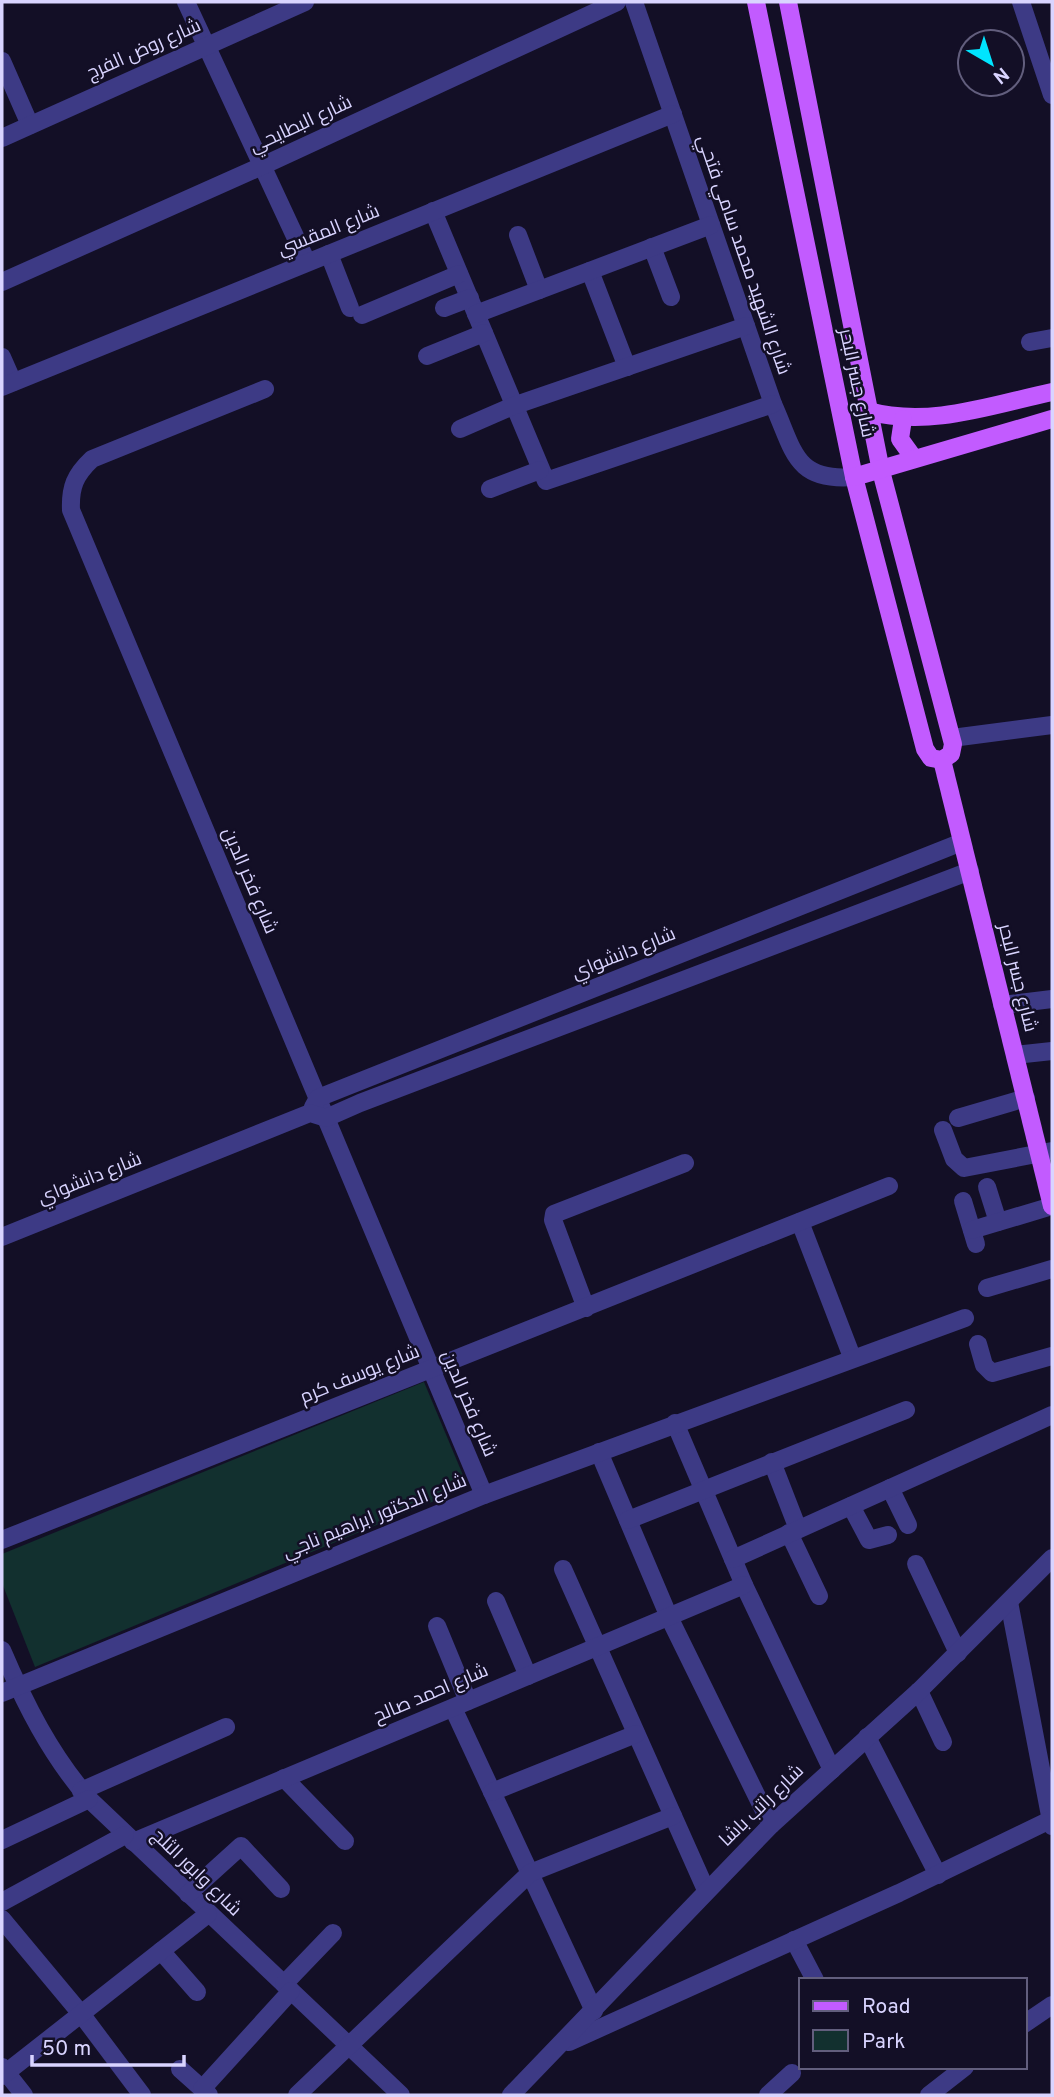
<svg xmlns="http://www.w3.org/2000/svg" width="1054" height="2097" viewBox="0 0 1054 2097" font-family="Overpass,Cairo,sans-serif">
	<style>
		.green { fill: #12302f }
		.lines { fill: none; stroke-linecap: round; stroke-linejoin: round }
		.minor { stroke: #3d3a85; stroke-width: 18 }
		.major { stroke: #c25bff; stroke-width: 18 }
		.labels { text-anchor: middle; dominant-baseline: central; stroke-width: 5; stroke-linejoin: round; paint-order: stroke }
		.street-label { font-size: 19px; fill: #d9d4ff; stroke: #130f26 }
	</style>
	<rect width="100%" height="100%" fill="#130f26"/>
	<path class="green" d="M424,1382L468,1487L35,1667L2,1583V1554Z"/>
	<g class="lines">
		<g class="minor">
			<path d="M186,2L307,262"/>
			<path d="M634,2L773,404C794,450 794,482 854,477"/>
			<path d="M1021,2L1052,95"/>
			<path d="M2,61L30,125"/>
			<path d="M2,138L305,2"/>
			<path d="M433,211L546,481L773,404"/>
			<path d="M518,235L539,290"/>
			<path d="M652,247L671,297"/>
			<path d="M329,254L350,308"/>
			<path d="M590,271L627,367"/>
			<path d="M2,282L262,166L617,2"/>
			<path d="M444,308L470,298"/>
			<path d="M476,314L711,225"/>
			<path d="M362,315L459,274"/>
			<path d="M1030,342L1052,338"/>
			<path d="M427,356L484,333"/>
			<path d="M2,357L13,382"/>
			<path d="M2,387L673,114"/>
			<path d="M265,389L92,459C75,475 70,487 71,510L484,1495"/>
			<path d="M460,429L513,406L746,326"/>
			<path d="M490,489L540,470"/>
			<path d="M952,738L1052,725"/>
			<path d="M1002,1005L1052,999"/>
			<path d="M1015,1055L1052,1051"/>
			<path d="M313,1107L318,1098L962,842"/>
			<path d="M958,1118L1026,1098"/>
			<path d="M943,1130L954,1159L964,1168L1052,1151"/>
			<path d="M987,1187L998,1222"/>
			<path d="M963,1201L976,1244"/>
			<path d="M800,1222L852,1357"/>
			<path d="M972,1230L1052,1206"/>
			<path d="M2,1237L310,1113L326,1118L360,1103L970,871"/>
			<path d="M987,1288L1052,1269"/>
			<path d="M586,1308L553,1220L554,1214L685,1163"/>
			<path d="M978,1344L984,1365L992,1373L1052,1356"/>
			<path d="M675,1423L744,1585L832,1770"/>
			<path d="M599,1452L669,1617L771,1825"/>
			<path d="M772,1462L798,1529"/>
			<path d="M890,1488L908,1525"/>
			<path d="M851,1506L869,1540L888,1535"/>
			<path d="M628,1520L906,1410"/>
			<path d="M789,1533L819,1596"/>
			<path d="M2,1540L889,1186"/>
			<path d="M733,1559L1052,1415"/>
			<path d="M916,1564L958,1653"/>
			<path d="M563,1569L706,1890"/>
			<path d="M496,1601L528,1676"/>
			<path d="M1009,1602L1052,1826"/>
			<path d="M437,1626L468,1701"/>
			<path d="M2,1650C25,1704 50,1754 89,1799L401,2095"/>
			<path d="M919,1691L943,1742"/>
			<path d="M2,1693L484,1495L965,1318"/>
			<path d="M453,1708L594,2011"/>
			<path d="M867,1737L938,1875"/>
			<path d="M284,1778L345,1841"/>
			<path d="M81,1791L226,1727"/>
			<path d="M492,1792L636,1734"/>
			<path d="M2,1840L89,1799"/>
			<path d="M133,1842L744,1585"/>
			<path d="M188,1894L241,1846L281,1889"/>
			<path d="M2,1902L125,1835"/>
			<path d="M2,1919L82,2015L142,2095"/>
			<path d="M794,1940L815,1980"/>
			<path d="M161,1951L197,1992"/>
			<path d="M284,1984L333,1933"/>
			<path d="M1024,2024L1052,2005"/>
			<path d="M569,2042L899,1893L1052,1819"/>
			<path d="M2,2067L24,2095"/>
			<path d="M180,2069L209,2095"/>
			<path d="M2,2076L208,1914"/>
			<path d="M202,2089L291,1991"/>
			<path d="M297,2095L530,1873L673,1816"/>
			<path d="M511,2095L771,1825L919,1691L1052,1558"/>
			<path d="M768,2095L792,2073"/>
			<path d="M929,2095L965,2067"/>
		</g>
		<g class="major">
			<path d="M756,2L854,477L925,749L931,758L942,760L951,754L953,744L881,471L788,2"/>
			<path d="M868,411C930,428 991,405 1052,392"/>
			<path d="M903,419L900,439L913,457"/>
			<path d="M854,477L1052,419"/>
			<path d="M942,760L1052,1206"/>
		</g>
	</g>
	<g class="labels">
		<g class="street-label">
			<text transform="translate(144 50) rotate(-24)">شارع روض الفرج</text>
			<text transform="translate(301 125) rotate(-25)">شارع البطايحي</text>
			<text transform="translate(329 231) rotate(-22)">شارع المقسي</text>
			<text transform="translate(743 255) rotate(71)">شارع الشهيد محمد سامي فتحي</text>
			<text transform="translate(856 383) rotate(78)">شارع جسر البحر</text>
			<text transform="translate(249 881) rotate(67)">شارع فخر الدين</text>
			<text transform="translate(624 954) rotate(-22)">شارع دانشواي</text>
			<text transform="translate(1017 978) rotate(76)">شارع جسر البحر</text>
			<text transform="translate(90 1179) rotate(-22)">شارع دانشواي</text>
			<text transform="translate(360 1375) rotate(-22)">شارع يوسف كرم</text>
			<text transform="translate(468 1404) rotate(67)">شارع فخر الدين</text>
			<text transform="translate(375 1517) rotate(-22)">شارع الدكتور ابراهيم ناجي</text>
			<text transform="translate(431 1694) rotate(-23)">شارع احمد صالح</text>
			<text transform="translate(762 1806) rotate(-44)">شارع راتب باشا</text>
			<text transform="translate(196 1873) rotate(44)">شارع وابور الثلج</text>
		</g>
	</g>
	<rect width="1054" height="2097" fill="none" stroke="#d9d4ff" stroke-width="7"/>
	<rect x="799" y="1978" width="228" height="91" fill="#130f26" stroke="#625e7d" stroke-width="2"/>
	<rect x="813" y="2001" width="35" height="10" fill="#c25bff" stroke="#625e7d" stroke-width="2"/>
	<text x="862" y="2013" font-size="21" fill="#d9d4ff">Road</text>
	<rect x="813" y="2030" width="35" height="21" fill="#12302f" stroke="#625e7d" stroke-width="2"/>
	<text x="862" y="2048" font-size="21" fill="#d9d4ff">Park</text>
	<g transform="translate(991 63) rotate(141)"><circle r="33" fill="#130f26" stroke="#625e7d" stroke-width="2"/>
	<path d="M0-5L12 26L0 18L-12 26Z" fill="#00e5ff"/>
	<text y="-10" font-size="19" font-weight="bold" text-anchor="middle" fill="#d9d4ff">N</text>
	</g>
	<path d="M32 2055v10h152v-10" fill="none" stroke="#d9d4ff" stroke-width="3.5"/>
	<text x="42" y="2055" font-size="21" fill="#d9d4ff" stroke="#130f26" stroke-width="5" paint-order="stroke">50 m</text>
</svg>
